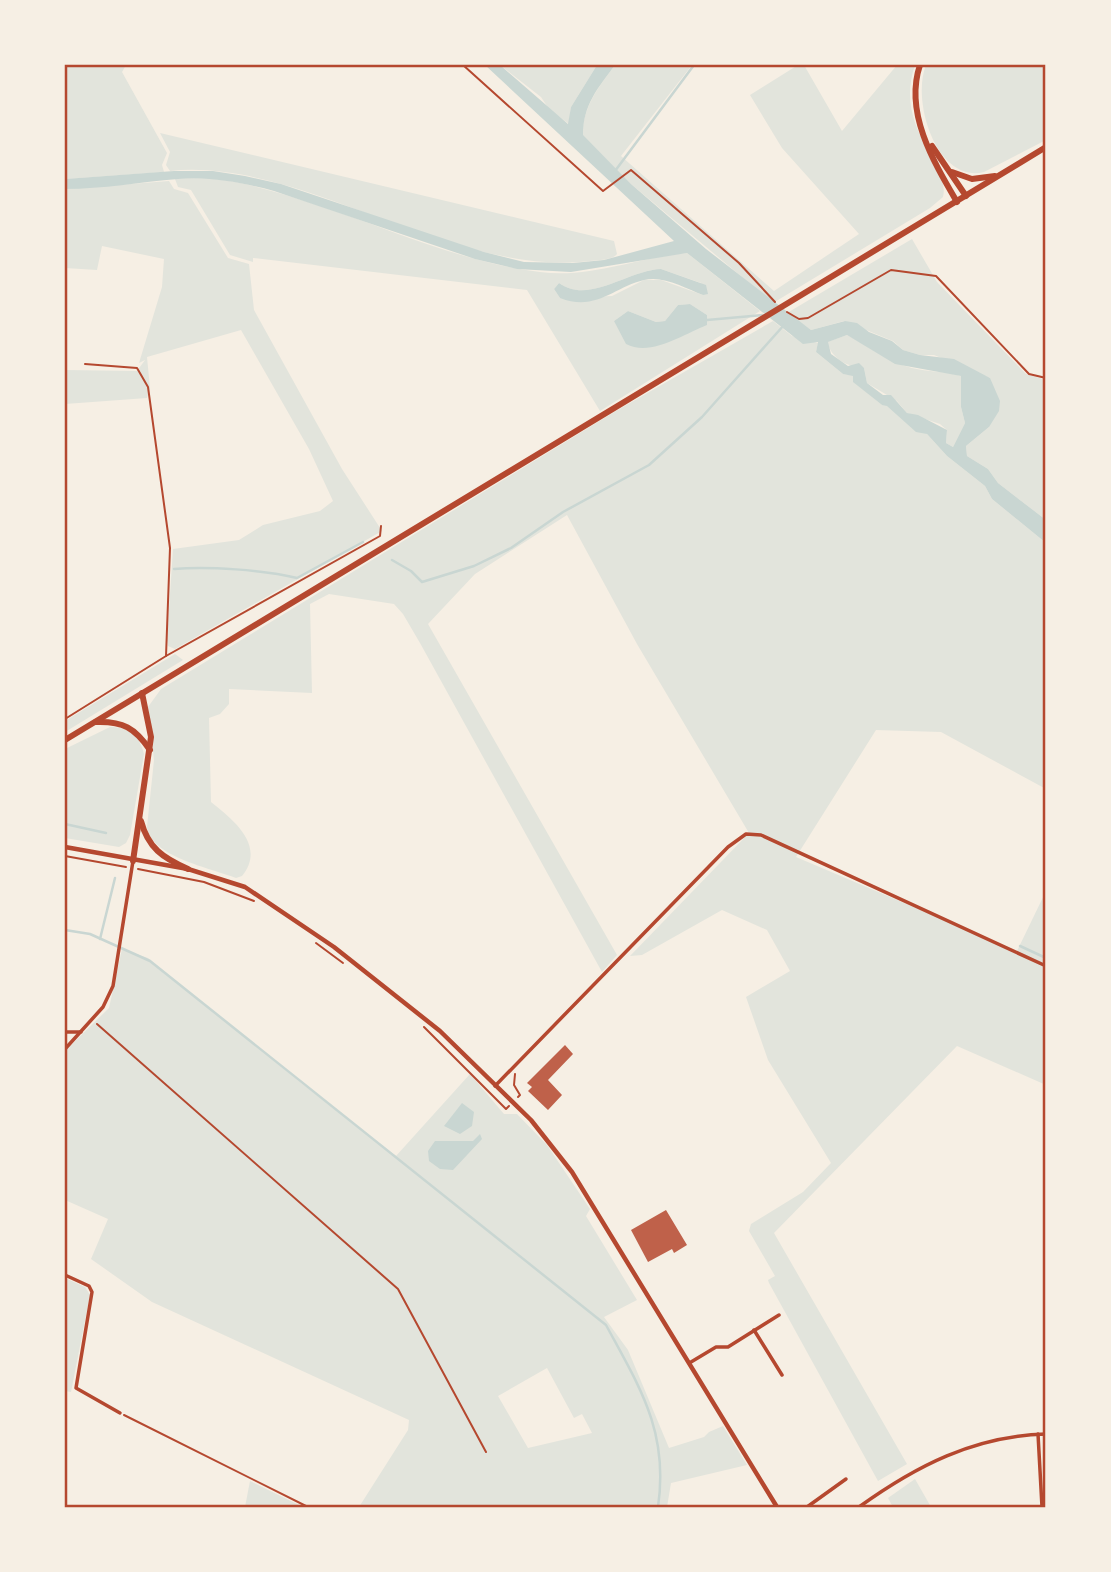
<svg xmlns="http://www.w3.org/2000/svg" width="1111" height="1572" viewBox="0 0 1111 1572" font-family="Inter,sans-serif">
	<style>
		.green { fill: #e2e4dc; fill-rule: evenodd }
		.water { fill: #c9d6d2; fill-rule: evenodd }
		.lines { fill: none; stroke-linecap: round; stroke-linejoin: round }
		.stream { stroke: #c9d6d2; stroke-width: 2.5 }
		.building { fill: #bf614a }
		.path { stroke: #b5482f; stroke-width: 2 }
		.minor { stroke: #b5482f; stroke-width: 3.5 }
		.tertiary { stroke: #b5482f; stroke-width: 4.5 }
		.primary { stroke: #b5482f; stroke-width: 6 }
		.neatline { fill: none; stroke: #b5482f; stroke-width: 2.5 }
	</style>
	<rect width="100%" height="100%" fill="#f6efe4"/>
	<g class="green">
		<path d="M65,65H126L122,72L167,153L162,165L164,172L65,179Z"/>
		<path d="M500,65H597L571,107L569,124L549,109L541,97Z"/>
		<path d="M615,65H692L621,156L774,291L859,234L782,148L750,95L798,65H804L842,131L897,65H915C893,129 951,164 943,197L930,208L773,303L631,184L582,135C584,105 598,88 615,65Z"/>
		<path d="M926,65H1046V140L984,172C937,184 911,102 926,65Z"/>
		<path d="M160,133L614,241L617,254C613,260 598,260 589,261C488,273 377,211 281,184C246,174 206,167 170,171L166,165L170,152Z"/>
		<path d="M175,179C225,174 274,191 320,206C392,230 465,263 540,272C589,279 639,257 687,253L760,311L600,411L527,290L253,258V262L230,255L191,190L178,187ZM661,269L701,283L703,295L661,280H644L612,296L560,298L554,289L559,283C589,305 628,270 661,269ZM690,304L707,315V324L614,321L628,311L656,322L665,321L678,305Z"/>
		<path d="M169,181L174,189L188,193L228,258L249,264L254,310L342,469L382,531L175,649L168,646L167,640L173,549L239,540L263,525L320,511L333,501L309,449L241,330L147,357L150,388L147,398L65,404V370L137,371L145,360L139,363L162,287L164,259L102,246L97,270L65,268V189Z"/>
		<path d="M912,239L937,282L1026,374L1046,380V520L998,483L988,469L967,456L966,446L989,427L990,378L934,355H920L903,350L893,341L844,321L811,330L787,313Z"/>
		<path d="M773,321L792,336L818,343L816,352L843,374L853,375L854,382L882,405H887L927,434L947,456L985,486L992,499L1046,543V789L941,732L876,730L796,857L1017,951L1046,891V1085L957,1046L774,1233L907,1464L878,1481L769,1283L768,1280L775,1276L749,1231L751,1224L803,1192L831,1163L768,1060L746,997L790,971L767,930L722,910L642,955L630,956L749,833L637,644L567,515L475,574L428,624L617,955L602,972L420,643L403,614L394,604L329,594L310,604L312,693L229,689V704L220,714L209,718L211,802C232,819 267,845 242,876L236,878C211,868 151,857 147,827L154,760L148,707L161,689L616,411Z"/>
		<path d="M847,335C869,346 887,362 912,368C928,372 945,371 961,376V407L965,423L953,447L946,443L947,430L940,424L907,413L897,401L867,383L864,368C846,366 833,360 827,342Z"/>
		<path d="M175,654L183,660L65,732V721Z"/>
		<path d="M110,727C129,727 139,735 144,754L130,835L126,843L119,847L65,838V749Z"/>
		<path d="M122,949L148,958L301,1083L396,1156L470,1074L504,1114H517L547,1145L590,1209L586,1216L637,1300L604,1317L628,1350L669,1448L704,1437L709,1432L723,1426L747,1465L671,1483L667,1507H359L408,1430L409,1420L152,1302L91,1259L108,1219L65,1200V1051L109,1008ZM547,1368L574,1418L582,1414L592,1433L528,1448L498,1396Z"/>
		<path d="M65,1278L85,1287L90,1295L71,1392L65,1391Z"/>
		<path d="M915,1479L931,1507H893L888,1498Z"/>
		<path d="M250,1481L303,1507H245Z"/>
	</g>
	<g class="water">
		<path d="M485,65H500L568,124L571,107L597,65H615C598,88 583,105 583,135L631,184L706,249L811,330L845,321L857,323L869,332L892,341L903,350L920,355L954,359L990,378L1000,401L999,411L989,427L966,446L967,456L988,469L998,483L1046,520V543L992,499L985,486L947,456L927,434L916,432L887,406L882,405L853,382V376L843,374L816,352L818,342L803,344L687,253L571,272L517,269L475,259L274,191C243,183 210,176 178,179C140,182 103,189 65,189V179L174,171H213L245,176L281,184L484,252L524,262L573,263L604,260L674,241ZM847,335L895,364L961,376V407L965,423L953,447L946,443L947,430L918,415L907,413L891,395H883L867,383L864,368L859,363L848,366L831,354L828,342Z"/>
		<path d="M661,269L706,285L708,294L703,295C685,288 663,275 644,280C614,287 596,312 560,298L554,289L559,283C589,305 628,270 661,269Z"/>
		<path d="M690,304L707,315V325C684,334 651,357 626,344L614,321L628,311L656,322L665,321L678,305Z"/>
		<path d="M462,1103L474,1112L472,1126L460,1134L444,1126Z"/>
		<path d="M480,1134L482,1139L453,1170L440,1169L429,1161L428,1151L435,1141H473Z"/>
	</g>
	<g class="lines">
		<g class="stream">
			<path d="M615,171L694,65"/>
			<path d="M707,320L763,315"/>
			<path d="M392,560L411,571L422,582L474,566L511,548L563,512L649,465L702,417L784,325"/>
			<path d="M174,569C207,566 265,570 297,578L363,542"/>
			<path d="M65,824L106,833"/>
			<path d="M65,930L90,934L150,961L606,1325C640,1388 669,1432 658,1507"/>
			<path d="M100,939L115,878"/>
			<path d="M1020,946L1046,958"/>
		</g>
	</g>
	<g class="building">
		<path d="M565,1045L573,1054L548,1080L562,1095L548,1110L528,1091L532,1087L527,1083Z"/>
		<path d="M666,1210L687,1245L674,1253L672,1249L648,1262L631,1230Z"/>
	</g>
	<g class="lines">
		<g class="path">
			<path d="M463,65L603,191L631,170L739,263L775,302"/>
			<path d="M787,312L799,319L808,318L891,270L936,276L1029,374L1046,378"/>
			<path d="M166,656L380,536L381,526"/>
			<path d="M65,719L166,656L170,548L148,387L137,368L85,364"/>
			<path d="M65,856L126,867"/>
			<path d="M138,869L204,882L254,901"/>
			<path d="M316,943L343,963"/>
			<path d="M97,1024L398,1289L486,1452"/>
			<path d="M424,1027L506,1109L509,1106"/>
			<path d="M515,1074L514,1085L520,1095L518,1097"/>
			<path d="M124,1415L308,1507"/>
		</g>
		<g class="minor">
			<path d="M65,1032H81"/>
			<path d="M65,1049L103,1007L113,986L133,861"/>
			<path d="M495,1086L728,847L746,834L761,835L1046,966"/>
			<path d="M65,1275L89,1286L92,1292L76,1388L120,1413"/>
			<path d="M754,1330L782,1375"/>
			<path d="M691,1362L716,1347H728L779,1315"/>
			<path d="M1038,1434L1042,1507"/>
			<path d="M807,1507L846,1479"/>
			<path d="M859,1507C916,1466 974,1436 1046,1434"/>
		</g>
		<path class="tertiary" d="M65,847L188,869L245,887L334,947L440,1031L531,1120L572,1172L777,1507"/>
		<g class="primary">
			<path d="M920,65C904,112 933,161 957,202"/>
			<path d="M932,146L966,196"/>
			<path d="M952,172L972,179L995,176"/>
			<path d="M96,722C123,721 135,728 150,750"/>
			<path d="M65,740L1046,147"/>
			<path d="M141,821C148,848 163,858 188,869"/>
			<path d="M133,861L151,737L142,693"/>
		</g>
	</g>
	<rect width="1111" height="1572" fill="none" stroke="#f6efe4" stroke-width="133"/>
	<rect x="66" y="66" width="978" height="1440" class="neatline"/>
</svg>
